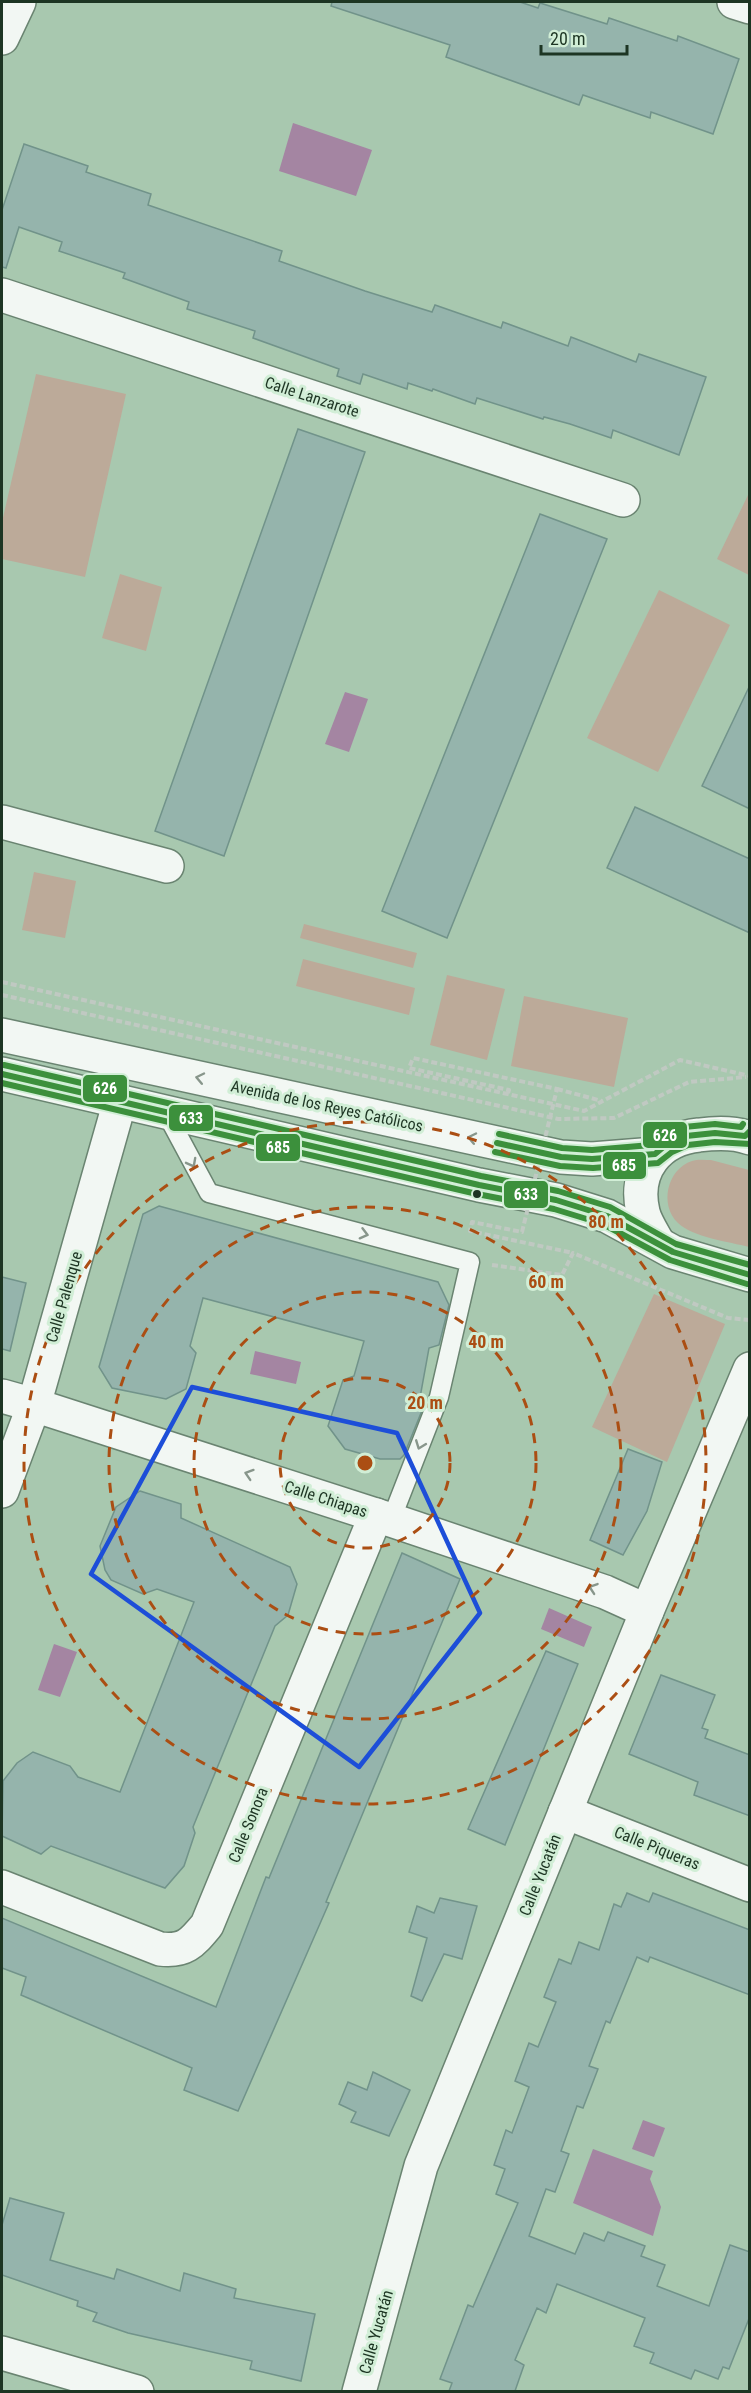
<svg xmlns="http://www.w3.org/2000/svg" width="751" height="2393" viewBox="0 0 751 2393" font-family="'Roboto Condensed',sans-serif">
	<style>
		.green { fill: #bcaa99 }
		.water { fill: #a485a2 }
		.building { fill: #95b4ac; stroke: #71938a; stroke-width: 1.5 }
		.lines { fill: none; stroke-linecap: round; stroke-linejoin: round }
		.service-casing { stroke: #6a8471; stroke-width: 21 }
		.minor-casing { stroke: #6a8471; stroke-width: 36 }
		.tertiary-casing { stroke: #6a8471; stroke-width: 36 }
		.path { stroke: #c0c9c2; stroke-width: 4; stroke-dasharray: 6 3; stroke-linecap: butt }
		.service { stroke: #f2f7f3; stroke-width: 18 }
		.minor { stroke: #f2f7f3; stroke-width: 33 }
		.tertiary { stroke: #f2f7f3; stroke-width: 33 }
		.path-bridge { stroke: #c0c9c2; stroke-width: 4; stroke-dasharray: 6 3; stroke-linecap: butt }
		.bus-1-casing { stroke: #d1eed6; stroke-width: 10 }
		.bus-2-casing { stroke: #d1eed6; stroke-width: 10 }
		.bus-3-casing { stroke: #d1eed6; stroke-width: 10 }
		.bus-1 { stroke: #3c903c; stroke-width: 6 }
		.bus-2 { stroke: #3c903c; stroke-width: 6 }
		.bus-3 { stroke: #3c903c; stroke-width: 6 }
		.oneway { stroke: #88968b }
		.marked { fill: none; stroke: #1d4ed8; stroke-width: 4.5; stroke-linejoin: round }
		.ring { fill: none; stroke: #ab4e13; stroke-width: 3; stroke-dasharray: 10 8 }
		.bus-dot { fill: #1d3523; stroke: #d1eed6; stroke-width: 2 }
		.labels { text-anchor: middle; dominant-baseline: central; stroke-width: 6; stroke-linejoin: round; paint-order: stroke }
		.street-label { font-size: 16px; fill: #1d3523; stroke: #d1eed6 }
		.centre { fill: #ab4e13; stroke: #d1eed6; stroke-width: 3 }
		.ring-label { font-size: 18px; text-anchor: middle; font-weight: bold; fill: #ab4e13; stroke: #d1eed6; stroke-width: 6; stroke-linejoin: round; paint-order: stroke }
		.line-badge { stroke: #d1eed6; stroke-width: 2 }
		.badge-label { font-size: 16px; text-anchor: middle; font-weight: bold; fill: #fff }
	</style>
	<rect width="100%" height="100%" fill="#a8c8af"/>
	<g class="green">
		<path d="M36,374L126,394L85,577L2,559V522Z"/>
		<path d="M749,493V575L717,559Z"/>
		<path d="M120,574L162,587L146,651L102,638Z"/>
		<path d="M659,590L730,625L658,772L587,738Z"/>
		<path d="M34,872L76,881L65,938L22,930Z"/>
		<path d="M304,924L417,953L413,968L300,938Z"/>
		<path d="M303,959L415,988L409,1015L296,986Z"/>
		<path d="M447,975L505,989L487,1060L430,1045Z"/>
		<path d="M524,996L628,1018L614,1087L511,1066Z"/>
		<path d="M711,1160L749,1170V1247C730,1242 692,1237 678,1223C659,1205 667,1169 692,1161C697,1159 705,1160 711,1160Z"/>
		<path d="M654,1294L725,1324L667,1462L592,1427Z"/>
	</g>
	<g class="water">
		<path d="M293,123L372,150L356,196L279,171Z"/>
		<path d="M345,692L368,699L349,752L325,744Z"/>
		<path d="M255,1351L301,1362L296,1384L250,1374Z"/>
		<path d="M549,1608L592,1627L584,1647L541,1629Z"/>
		<path d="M54,1644L77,1652L60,1697L38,1690Z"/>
		<path d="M643,2120L665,2128L654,2157L632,2149Z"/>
		<path d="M593,2149L653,2171L650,2179L661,2207L653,2236L573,2203Z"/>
	</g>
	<g class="building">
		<path d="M332,2H520L538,8L540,3L607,24L609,18L677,41L678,36L739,59L713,134L651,112L650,118L583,95L579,105L446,57L450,45L331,6Z"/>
		<path d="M24,144L88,166L86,172L151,194L148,205L282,251L279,261L365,291L432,312L435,305L501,328L503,322L568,346L571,337L636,362L639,354L706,377L679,455L613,430L611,438L570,424L544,417L543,419L477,398L475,404L433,389L432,391L408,383L407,389L363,374L360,384L337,376L339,369L253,338L255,331L187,309L189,302L123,278L125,273L59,251L62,242L19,227L6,268L2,267V210Z"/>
		<path d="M298,429L365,452L224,856L155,831Z"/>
		<path d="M540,514L607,539L447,938L382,911Z"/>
		<path d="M750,685V809L702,786Z"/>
		<path d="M635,807L750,859V933L607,868Z"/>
		<path d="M159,1206L438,1282L449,1305L439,1345L429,1348L419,1403L423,1408L404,1455L400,1459H380L345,1449L328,1426L343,1380L354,1376L364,1341L203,1298L190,1346L196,1353L186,1389L166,1399L112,1388L99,1367L143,1214Z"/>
		<path d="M2,1277L26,1283L10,1351L2,1349Z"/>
		<path d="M628,1449L662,1462L647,1511L623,1555L590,1540Z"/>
		<path d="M140,1491L181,1504V1518L290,1567L297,1584L288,1615L275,1626L193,1827L195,1833L184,1866L165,1888L51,1846L41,1854L2,1836L3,1781L17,1763L33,1752L70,1766L78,1777L120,1792L194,1602L157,1589L143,1594L111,1580L105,1570L100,1546L116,1507Z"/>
		<path d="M402,1553L460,1579L326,1902L329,1903L238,2111L184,2090L192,2068L21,1995L26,1977L2,1968V1918L216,2007L266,1877L269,1878Z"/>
		<path d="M546,1651L578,1664L505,1845L468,1829Z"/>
		<path d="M661,1675L715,1695L702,1728L708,1730L705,1738L750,1755V1816L694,1795L698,1782L629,1754Z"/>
		<path d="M627,1893L649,1902L653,1893L750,1930V1995L650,1957L648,1962L637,1957L610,2023L606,2021L589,2066L598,2069L583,2108L577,2106L561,2151L569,2154L555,2192L546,2189L529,2236L575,2254L584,2233L604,2241L608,2232L645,2246L641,2256L665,2265L657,2286L709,2306L730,2245L750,2252V2316L729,2369L723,2367L718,2379L695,2370L691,2379L650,2363L654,2353L634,2346L645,2318L557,2284L546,2313L537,2308L515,2360L524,2365L515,2391H449L452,2383L440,2379L468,2305L473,2307L518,2203L496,2194L505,2169L494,2165L506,2130L512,2133L529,2087L515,2081L529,2043L538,2047L556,2002L544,1997L559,1959L571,1964L579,1942L599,1950L614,1904L621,1907Z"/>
		<path d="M440,1898L477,1906L462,1959L444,1954L422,2001L411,1996L427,1938L409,1932L417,1906L434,1913Z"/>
		<path d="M373,2072L410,2090L389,2136L351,2122L356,2112L339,2104L348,2082L367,2090Z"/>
		<path d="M10,2198L64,2213L50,2260L114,2279L117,2269L180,2291L184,2273L236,2289L234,2298L315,2314L301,2381L250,2369L252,2361L128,2333L93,2321L97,2313L77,2306L78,2301L2,2275V2225Z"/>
	</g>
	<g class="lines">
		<g class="service-casing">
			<path id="service" d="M165,1111L209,1193L470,1262L439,1397L391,1520"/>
		</g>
		<g class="minor-casing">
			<g id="minor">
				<path d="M734,2L750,7"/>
				<path d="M2,38L19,2"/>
				<path d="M2,295L623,500"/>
				<path d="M2,822L167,866"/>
				<path d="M2,1396L34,1405L391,1520L605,1592L647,1611"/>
				<path d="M2,1491L34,1405L120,1101"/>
				<path d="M565,1812L750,1885"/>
				<path d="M2,1887L160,1949C185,1952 192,1943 207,1925L376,1515"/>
				<path d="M2,2353L137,2392"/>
				<path d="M359,2392L421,2166L647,1611L750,1369"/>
			</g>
		</g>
		<g class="tertiary-casing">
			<g id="tertiary">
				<path d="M2,1035L561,1157L592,1159L655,1154"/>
				<path d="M2,1074L479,1185L556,1200L607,1216L673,1252L750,1275"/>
				<path d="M657,1241C652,1232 645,1221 643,1212C633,1170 659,1139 699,1135C715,1133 734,1132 750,1138"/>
			</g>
		</g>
		<g class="path">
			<path d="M2,982L584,1111L680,1060L750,1076"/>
			<path d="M2,995L558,1119L614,1118L689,1082L746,1077"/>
			<path d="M557,1089L602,1101"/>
			<path d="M492,1265L562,1275L573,1253L728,1318L750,1320"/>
		</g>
		<use href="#service" class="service"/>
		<use href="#minor" class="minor"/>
		<use href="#tertiary" class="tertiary"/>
		<path class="path-bridge" d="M508,1093L509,1090L409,1068L413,1058L557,1089L522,1232L472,1222L470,1231L573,1253"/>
		<g class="bus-1-casing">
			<g id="bus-1">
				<path d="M2,1074L479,1185L556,1200L607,1216L673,1252L750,1275"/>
				<path d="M497,1143L561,1157L592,1159L655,1154L667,1144L686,1136L715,1133L745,1136L750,1131"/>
			</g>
		</g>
		<g class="bus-2-casing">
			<g id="bus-2">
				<path d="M2,1083L477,1194L554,1209L603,1224L670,1260L747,1284"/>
				<path d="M495,1152L560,1166L593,1168L658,1163L672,1152L688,1145L715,1142L750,1144"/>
			</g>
		</g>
		<g class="bus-3-casing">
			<g id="bus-3">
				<path d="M4,1065L481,1176L558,1191L610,1207L676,1244L750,1265"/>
				<path d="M499,1134L562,1148L592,1150L651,1145L663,1136L684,1127L715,1124L741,1127L743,1124"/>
			</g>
		</g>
		<use href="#bus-1" class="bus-1"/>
		<use href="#bus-2" class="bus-2"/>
		<use href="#bus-3" class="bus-3"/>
	</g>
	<defs><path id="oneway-chevron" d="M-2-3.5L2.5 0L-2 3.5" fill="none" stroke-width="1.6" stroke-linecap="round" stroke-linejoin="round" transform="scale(1.5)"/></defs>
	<g class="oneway">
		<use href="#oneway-chevron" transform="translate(200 1078) rotate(-168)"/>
		<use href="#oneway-chevron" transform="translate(472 1138) rotate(-168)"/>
		<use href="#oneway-chevron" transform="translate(192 1163) rotate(62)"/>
		<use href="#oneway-chevron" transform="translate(364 1234) rotate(15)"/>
		<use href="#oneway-chevron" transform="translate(420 1445) rotate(111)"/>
		<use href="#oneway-chevron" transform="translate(249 1474) rotate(-162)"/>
		<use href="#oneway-chevron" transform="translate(593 1588) rotate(-161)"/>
	</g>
	<path class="marked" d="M192,1387L397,1433L480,1613L359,1767L91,1574Z"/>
	<g class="ring">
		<circle cx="365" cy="1463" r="85"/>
		<circle cx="365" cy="1463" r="171"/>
		<circle cx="365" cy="1463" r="256"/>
		<circle cx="365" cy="1463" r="341"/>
	</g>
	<circle class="bus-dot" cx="477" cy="1194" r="5"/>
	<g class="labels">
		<g class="street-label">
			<text transform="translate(312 397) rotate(18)">Calle Lanzarote</text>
			<text transform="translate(327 1106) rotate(12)">Avenida de los Reyes Católicos</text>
			<text transform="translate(64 1297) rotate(-74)">Calle Palenque</text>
			<text transform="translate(326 1499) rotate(18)">Calle Chiapas</text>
			<text transform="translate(248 1825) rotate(-68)">Calle Sonora</text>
			<text transform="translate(657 1848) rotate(22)">Calle Piqueras</text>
			<text transform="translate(540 1875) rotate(-68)">Calle Yucatán</text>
			<text transform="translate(376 2332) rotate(-74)">Calle Yucatán</text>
		</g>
	</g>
	<circle cx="365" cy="1463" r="9" class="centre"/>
	<g class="ring-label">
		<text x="606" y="1228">80 m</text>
		<text x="546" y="1288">60 m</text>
		<text x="486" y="1348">40 m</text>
		<text x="425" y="1409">20 m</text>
	</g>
	<g class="line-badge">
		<rect x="82" y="1074" width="46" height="29" rx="6" fill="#3c903c"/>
		<rect x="168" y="1104" width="46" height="28" rx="6" fill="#3c903c"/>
		<rect x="642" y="1121" width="46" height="28" rx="6" fill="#3c903c"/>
		<rect x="255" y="1133" width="46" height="29" rx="6" fill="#3c903c"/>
		<rect x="602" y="1151" width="45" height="29" rx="6" fill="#3c903c"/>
		<rect x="503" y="1180" width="46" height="29" rx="6" fill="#3c903c"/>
	</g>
	<g class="badge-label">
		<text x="105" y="1094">626</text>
		<text x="191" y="1124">633</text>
		<text x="665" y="1141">626</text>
		<text x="278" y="1153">685</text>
		<text x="624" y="1171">685</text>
		<text x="526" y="1200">633</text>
	</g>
	<rect width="751" height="2393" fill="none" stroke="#1d3523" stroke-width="6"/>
	<path d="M541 45v9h86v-9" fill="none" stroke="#1d3523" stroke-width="3"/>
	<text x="550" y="45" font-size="18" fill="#1d3523" stroke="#d1eed6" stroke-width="4.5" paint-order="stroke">20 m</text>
</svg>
